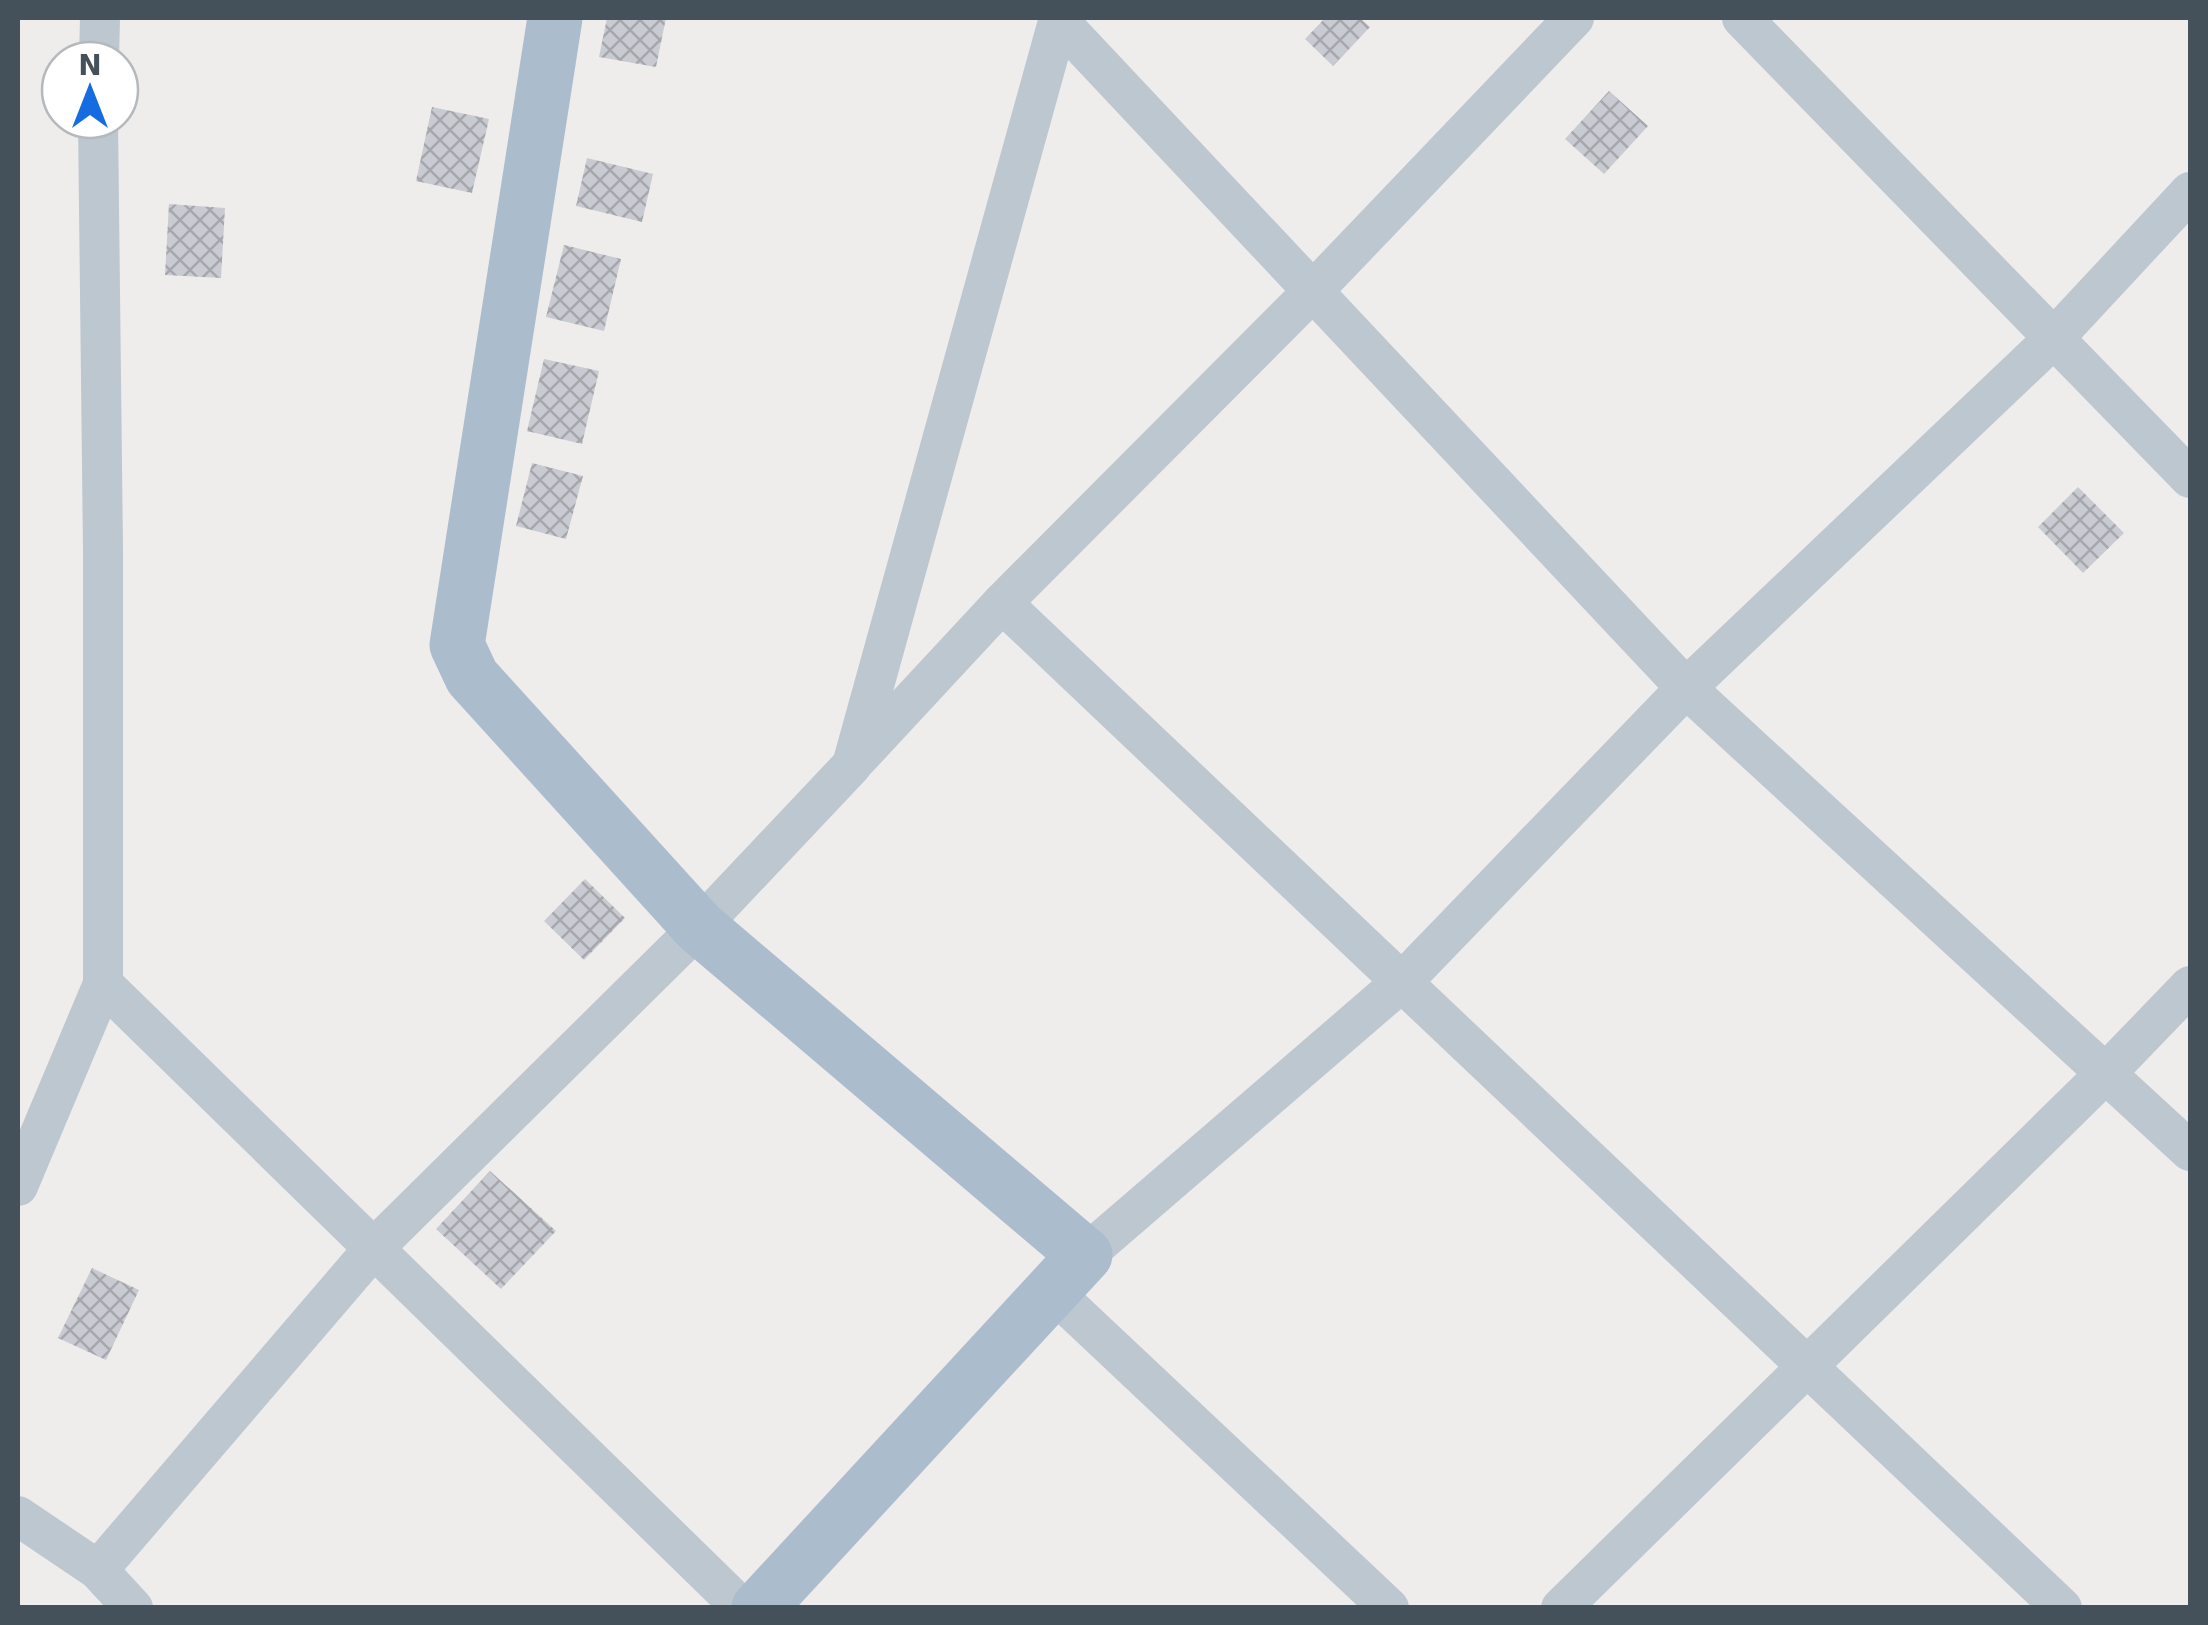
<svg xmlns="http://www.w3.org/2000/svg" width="2208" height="1625" viewBox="0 0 2208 1625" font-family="'DejaVu Sans',sans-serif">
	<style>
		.building { fill: url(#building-cross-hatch) }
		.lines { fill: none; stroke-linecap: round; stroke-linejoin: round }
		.minor { stroke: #bcc7cf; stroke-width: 40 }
		.primary { stroke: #abbccd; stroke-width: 55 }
	</style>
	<defs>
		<pattern id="building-cross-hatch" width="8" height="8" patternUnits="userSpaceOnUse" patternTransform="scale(2.5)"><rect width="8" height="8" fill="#c9cbd2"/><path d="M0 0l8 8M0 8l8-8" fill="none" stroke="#a5a7ad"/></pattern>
	</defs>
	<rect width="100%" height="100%" fill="#efecec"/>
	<g class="building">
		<path d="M607,18H666L656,67L599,57Z"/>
		<path d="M1325,18H1360L1370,27L1333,66L1305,39Z"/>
		<path d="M1609,91L1648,126L1604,174L1565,139Z"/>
		<path d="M432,107L489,119L472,193L416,181Z"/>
		<path d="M587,158L653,174L642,222L576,206Z"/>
		<path d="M169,204L225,208L221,278L165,275Z"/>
		<path d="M564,245L621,259L604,331L546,317Z"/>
		<path d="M544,359L599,371L582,444L527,431Z"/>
		<path d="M532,463L583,476L566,539L516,526Z"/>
		<path d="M2078,487L2124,533L2083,573L2038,527Z"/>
		<path d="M585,879L625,918L584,960L544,921Z"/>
		<path d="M490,1171L556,1231L501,1289L436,1229Z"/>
		<path d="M92,1268L139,1290L106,1360L58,1338Z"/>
	</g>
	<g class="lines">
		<g class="minor">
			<path d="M1060,18L1058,20L1686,688L2190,1151"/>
			<path d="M1742,18L2190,478"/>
			<path d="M99,60L100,18"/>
			<path d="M1002,603L2062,1608"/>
			<path d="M857,759L1002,603L1313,291L1574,18"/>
			<path d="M103,984L742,1608"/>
			<path d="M18,1186L103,984V551L98,120"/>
			<path d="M1085,1255L1403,981L1686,688L2054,338L2190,192"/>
			<path d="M1052,1291L1389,1608"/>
			<path d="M18,1516L98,1570L133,1608"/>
			<path d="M98,1570L374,1248L699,927L852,765L1059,18"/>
			<path d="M1561,1608L2107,1072L2190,986"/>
		</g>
		<path class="primary" d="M555,18L457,645L472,677L699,927L1085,1255L759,1608"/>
	</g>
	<rect width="2208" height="1625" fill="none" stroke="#44505a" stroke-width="40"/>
	<g transform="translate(90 90)"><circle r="48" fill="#ffffff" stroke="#b4b9bd" stroke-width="2.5"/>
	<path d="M0-8L18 38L0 25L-18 38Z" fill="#156ce0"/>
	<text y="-15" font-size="28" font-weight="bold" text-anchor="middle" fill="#44505a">N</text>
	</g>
</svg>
